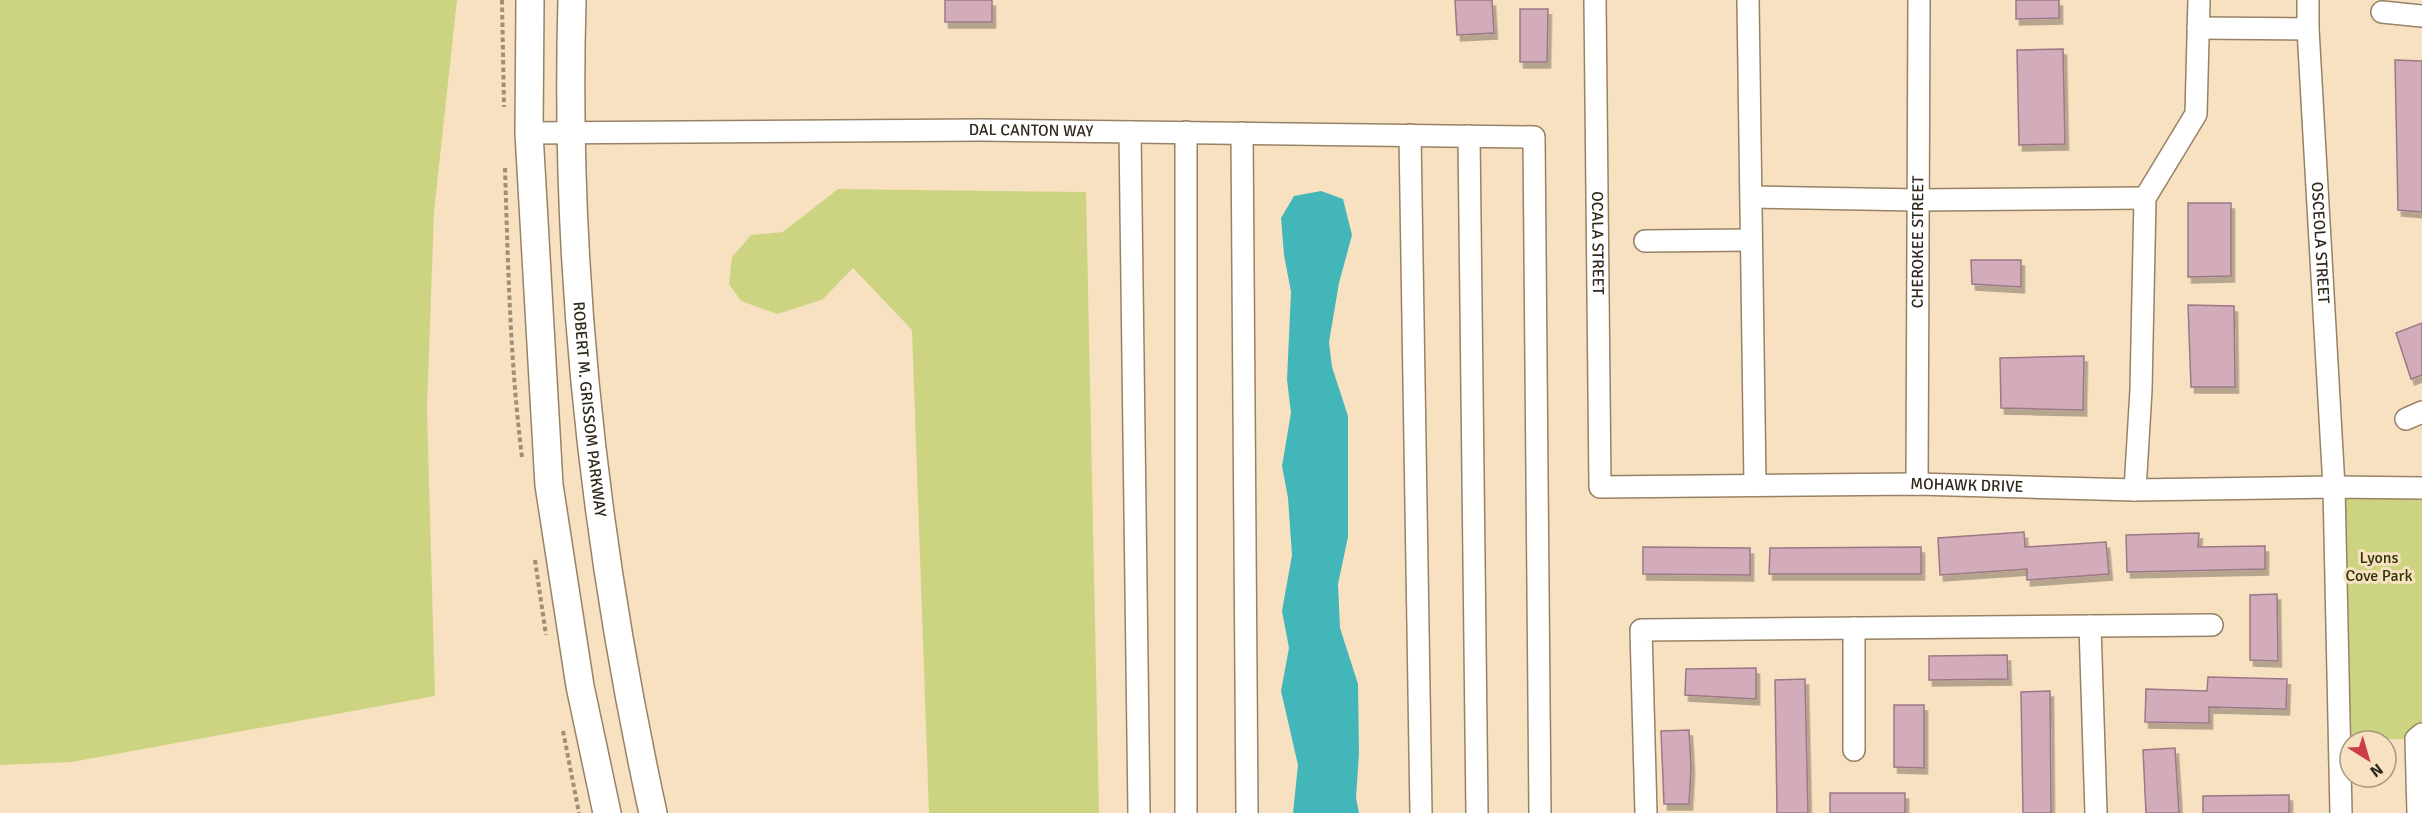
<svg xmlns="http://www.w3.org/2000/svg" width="2422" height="813" viewBox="0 0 2422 813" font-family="Signika,sans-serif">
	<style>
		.green { fill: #cdd481 }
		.water { fill: #42b6b9 }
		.building { fill: #d3acbb; stroke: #9c7886; stroke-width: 1.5; filter: url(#shadow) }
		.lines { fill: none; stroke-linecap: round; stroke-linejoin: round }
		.minor-casing { stroke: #978265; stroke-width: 24 }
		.major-casing { stroke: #978265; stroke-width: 30 }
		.path { stroke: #9f8f77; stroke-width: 4; stroke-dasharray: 4.5 3; stroke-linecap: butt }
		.minor { stroke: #fff; stroke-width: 21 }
		.major { stroke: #fff; stroke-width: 27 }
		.labels { text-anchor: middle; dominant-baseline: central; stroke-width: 6; stroke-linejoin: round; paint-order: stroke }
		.street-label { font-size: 16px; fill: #30281b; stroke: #f8e1c1 }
		.park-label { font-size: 16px; fill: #2f3204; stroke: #f8e1c1 }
	</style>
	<defs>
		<filter id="shadow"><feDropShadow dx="3.5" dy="6" stdDeviation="0" flood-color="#0004"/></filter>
	</defs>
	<rect width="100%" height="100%" fill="#f8e1c1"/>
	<g class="green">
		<path d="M0,0H457L434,212L427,409L435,696L72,762L0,765Z"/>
		<path d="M838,189L1086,192L1099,813H929L912,330L853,268L822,300L777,314L741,301L729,284L732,257L751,235L783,232Z"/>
		<path d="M2334,487L2422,488V734L2416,739L2339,740Z"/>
	</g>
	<path class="water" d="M1321,191L1343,199L1352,235L1339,283L1329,342L1332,367L1348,416V537L1338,584L1340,628L1358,684L1359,753L1356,798L1359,813H1293L1298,765L1281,691L1289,648L1282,611L1292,555L1288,498L1282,466L1291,413L1287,380L1291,292L1284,255L1281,218L1294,196Z"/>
	<g class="building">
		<rect x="945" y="0" width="47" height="22"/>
		<path d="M1455,0H1492L1494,33L1457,35Z"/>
		<path d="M2016,0H2059V18L2016,19Z"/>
		<path d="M1520,9H1548L1547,62H1520Z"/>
		<path d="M2063,49L2065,144L2019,145L2017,50Z"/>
		<path d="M2395,60L2422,61V212L2398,210Z"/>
		<path d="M2188,203H2231V276L2188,277Z"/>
		<path d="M1971,260H2021V287L1972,284Z"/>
		<path d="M2188,305L2234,306L2235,387H2191Z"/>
		<path d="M2422,323V375L2411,379L2396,333Z"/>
		<path d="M2084,356L2083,410L2001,408L2000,358Z"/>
		<path d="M2024,532L2025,547L2106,542L2109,574L2027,580V569L1940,575L1938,538Z"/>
		<path d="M2199,533L2198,547L2265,546V569L2127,572L2126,535Z"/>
		<path d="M1643,547L1750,548V575L1643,574Z"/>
		<path d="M1921,547V574H1769L1770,548Z"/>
		<path d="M2277,594L2278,661L2250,660V595Z"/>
		<path d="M2007,655L2008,679L1929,680V656Z"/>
		<path d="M1756,668V699L1685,695L1686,669Z"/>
		<path d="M2208,677L2287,679L2286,709L2209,707V723L2145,722L2146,689L2207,691Z"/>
		<path d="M1805,679L1808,813H1777L1775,680Z"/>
		<path d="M2050,691L2051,813H2023L2021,692Z"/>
		<path d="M1894,705H1924V768L1894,767Z"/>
		<path d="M1689,730L1691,768L1689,804H1664L1661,731Z"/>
		<path d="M2175,748L2179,813H2146L2143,750Z"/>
		<rect x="1830" y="793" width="75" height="20"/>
		<path d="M2289,795V813H2203V796Z"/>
	</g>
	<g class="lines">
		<g class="minor-casing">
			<g id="minor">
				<path id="s1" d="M1595,0L1600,487L1917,484L2135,490L2334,487L2422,488"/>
				<path d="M1748,0L1755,485"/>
				<path id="s2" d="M2308,0V29L2334,487L2341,813"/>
				<path d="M2382,12L2422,16"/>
				<path d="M2198,28L2308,29"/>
				<path d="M1130,132L1139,813"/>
				<path id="s3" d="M529,133L982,130L1534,137L1540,813"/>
				<path d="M1242,133L1247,813"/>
				<path d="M1410,135L1421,813"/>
				<path d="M1469,136L1477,813"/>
				<path d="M1751,197L1918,200L2145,198"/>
				<path d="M1645,241L1751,240"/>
				<path d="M2406,419L2422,412"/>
				<path id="s4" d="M1917,484L1919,0"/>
				<path d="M2135,490L2141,390L2145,198L2196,114L2199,0"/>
				<path d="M2090,626L2096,813"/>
				<path d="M1854,750V628"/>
				<path d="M1186,813V132"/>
				<path d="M1646,813L1641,630L2212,625"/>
				<path d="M2418,813L2416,739L2422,734"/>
			</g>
		</g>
		<g class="major-casing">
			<g id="major">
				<path d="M530,0L529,133L549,485L580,686L607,813"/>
				<path id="s5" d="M572,0C564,273 595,547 653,813"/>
			</g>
		</g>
		<g class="path">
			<path d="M502,0L504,107"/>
			<path d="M505,168C508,264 510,361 522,457"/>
			<path d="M535,560L546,635"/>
			<path d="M563,731L579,813"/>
		</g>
		<use href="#minor" class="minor"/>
		<use href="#major" class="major"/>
	</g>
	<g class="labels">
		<g class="street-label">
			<text stroke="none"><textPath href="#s3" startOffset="502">DAL CANTON WAY</textPath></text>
			<text stroke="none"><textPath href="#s4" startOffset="242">CHEROKEE STREET</textPath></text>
			<text stroke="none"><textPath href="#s1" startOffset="243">OCALA STREET</textPath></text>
			<text stroke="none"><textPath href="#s2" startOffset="243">OSCEOLA STREET</textPath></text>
			<text stroke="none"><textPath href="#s5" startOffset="410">ROBERT M. GRISSOM PARKWAY</textPath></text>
			<text stroke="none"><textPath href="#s1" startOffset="854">MOHAWK DRIVE</textPath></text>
		</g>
		<g class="park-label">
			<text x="2379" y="558">Lyons<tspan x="2379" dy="18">Cove Park</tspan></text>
		</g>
	</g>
	<g transform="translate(2368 759) rotate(143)"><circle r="28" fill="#f8e1c1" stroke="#a8977f" stroke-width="1.5"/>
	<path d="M0-4.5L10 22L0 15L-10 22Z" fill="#cd3d45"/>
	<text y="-9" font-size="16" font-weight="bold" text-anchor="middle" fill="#30281b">N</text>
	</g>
</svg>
